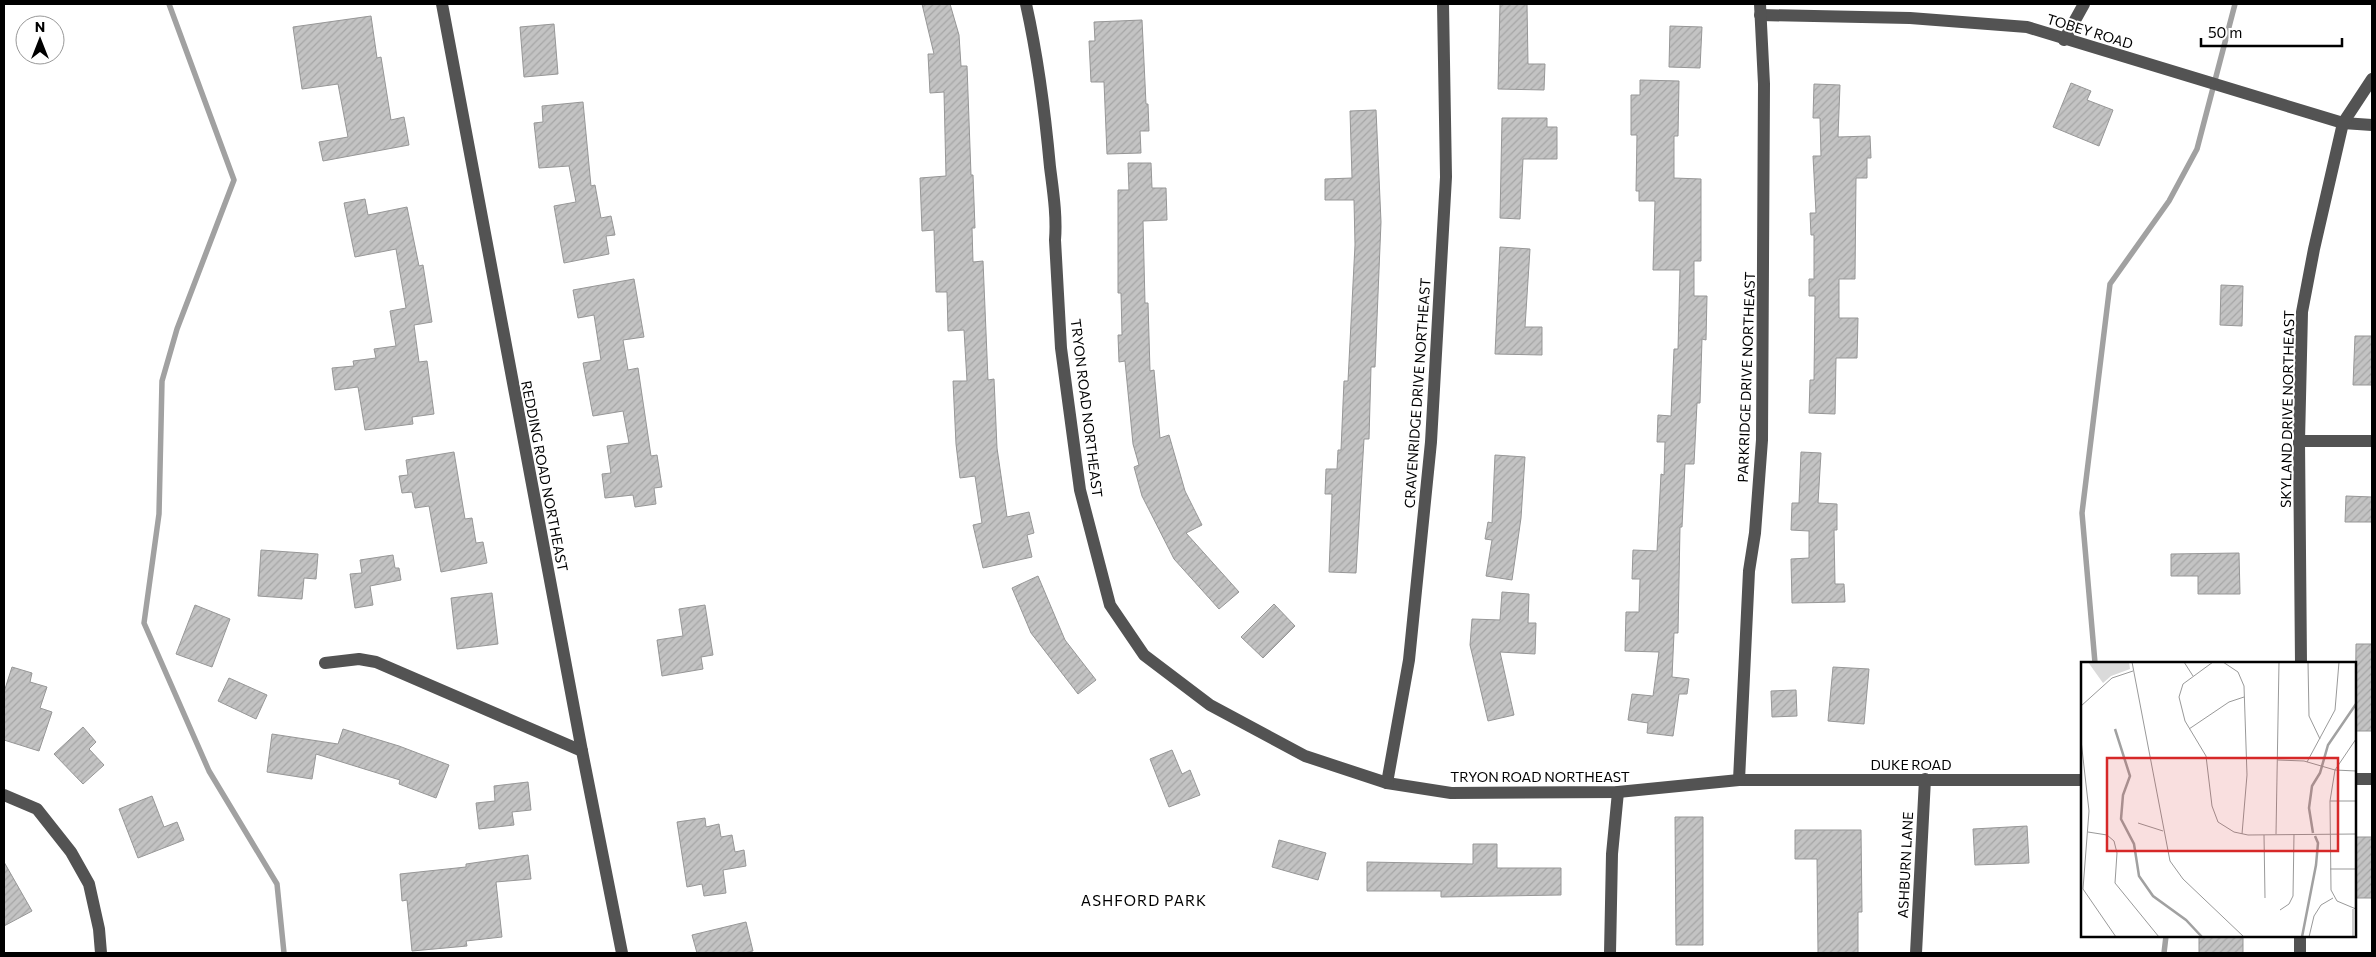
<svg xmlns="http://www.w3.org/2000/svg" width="2376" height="957" viewBox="0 0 2376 957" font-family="Commissioner,sans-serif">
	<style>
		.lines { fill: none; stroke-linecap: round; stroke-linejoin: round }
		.stream { stroke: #a1a1a1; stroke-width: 5.5 }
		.building { fill: url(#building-hatch); stroke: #979797 }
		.minor { stroke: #535353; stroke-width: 12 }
		.labels { text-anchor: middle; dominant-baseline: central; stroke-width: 4; stroke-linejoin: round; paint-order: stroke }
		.street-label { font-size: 14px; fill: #000; stroke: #fff }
		.neighbourhood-label { font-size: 15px; letter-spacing: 1px; fill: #000; stroke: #fff }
		.inset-river { fill: none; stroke: #a1a1a1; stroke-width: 2.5 }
		.inset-road { fill: none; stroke: #999; stroke-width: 1 }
		.view { fill: #d62828; fill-opacity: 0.15; stroke: #d62828; stroke-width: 2.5 }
		.inset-edge { fill: none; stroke: #000; stroke-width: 2.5 }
	</style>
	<defs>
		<pattern id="building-hatch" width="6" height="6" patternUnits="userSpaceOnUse" patternTransform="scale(1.25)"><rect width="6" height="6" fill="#c3c3c3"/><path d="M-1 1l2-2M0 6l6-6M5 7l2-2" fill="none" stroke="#a6a6a6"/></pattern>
	</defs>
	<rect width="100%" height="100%" fill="#fff"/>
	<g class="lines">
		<g class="stream">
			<path d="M169,4L234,180L177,329L162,381L159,514L144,623L209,771L277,884L284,953"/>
			<path d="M2095,663L2082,513L2110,284L2169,201L2197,149L2235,4"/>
			<path d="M2164,953L2166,936"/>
		</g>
	</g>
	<g class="building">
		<path d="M922,4H950L959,35L961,66H967L971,175H973L975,228H972L973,262L983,261L988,380L994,379L997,448L1007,517L1029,512L1034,533L1027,535L1032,557L983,568L973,525L982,523L975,476L960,478L956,444L953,381H967L964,330L948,331L947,292H936L934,230L922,231L920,178L946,176L944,92L930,93L928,54H934Z"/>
		<path d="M1500,4H1527L1528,64H1545L1544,90L1498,89Z"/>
		<path d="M371,16L377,58L381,57L391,120L404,117L409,145L323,161L319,142L348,137L338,84L302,89L293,27Z"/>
		<path d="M1142,20L1146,104H1148L1149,131H1140L1141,153L1107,154L1104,82H1091L1089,41H1095L1094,22Z"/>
		<path d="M554,24L558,74L524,77L520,27Z"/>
		<path d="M1670,26L1702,27L1700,68L1669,67Z"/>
		<path d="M1640,80L1679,81L1678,136H1674V178L1701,179V261H1694V296H1707L1706,340L1702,339L1700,403H1697L1694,464H1685L1682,527H1680L1678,633H1674L1672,677L1689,679L1687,694H1679L1673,736L1647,733L1648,723L1628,720L1632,694L1653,696L1659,652L1625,651L1626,612H1639L1640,579H1632L1633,550L1657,551L1661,474L1664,475L1665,442H1657L1658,415L1671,416L1674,349H1678L1680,270H1653L1655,201H1639V191H1636L1637,135H1631V95H1640Z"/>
		<path d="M2071,83L2091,91L2087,100L2113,110L2099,146L2053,127Z"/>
		<path d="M1814,84L1840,85L1838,137L1870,136L1871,158H1867V178H1856L1855,279H1839V318H1858L1857,358H1836L1835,414L1809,413L1810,380H1814L1815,296H1809V279H1814V235H1811L1810,213H1816L1813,156H1821L1820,118H1813Z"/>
		<path d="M583,102L591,186L595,185L601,218L611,216L615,235L606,236L609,254L564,263L554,206L576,202L569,166L539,168L534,123L543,122L542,106Z"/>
		<path d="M1376,110L1381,222L1375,367H1371L1369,439H1364L1356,573L1329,572L1332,494H1325L1326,469H1337L1338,450H1341L1344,381H1348L1355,245L1354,200H1325V179L1352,178L1350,111Z"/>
		<path d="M1502,118H1547V127H1557V159H1523L1520,219L1500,218Z"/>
		<path d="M1128,163H1151L1152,188H1166L1167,220L1143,221L1145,303H1148L1150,371L1154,370L1160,438L1169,435L1185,491L1202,525L1186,533L1239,592L1219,609L1174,559L1142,496L1134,467L1139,465L1133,444L1125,361L1119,362L1118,335H1122L1121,293H1118V190H1129Z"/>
		<path d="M365,199L368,215L407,207L419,266L423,265L432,322L414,325L419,362L427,361L434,414L412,417L413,424L365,430L358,387L335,390L332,368L354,366L353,361L376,358L374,349L396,346L390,311L406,308L396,249L355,257L344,203Z"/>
		<path d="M1500,247L1530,249L1525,327H1542V355L1495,354Z"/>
		<path d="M634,279L644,337L623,340L628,370L638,368L651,456L657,455L662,487L654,488L656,504L635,507L633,495L605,498L602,474L611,473L607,446L629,443L623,411L593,416L583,363L601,360L594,315L578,318L573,290Z"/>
		<path d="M2221,285L2243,286L2242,326L2220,325Z"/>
		<path d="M2355,336H2372V385H2353Z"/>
		<path d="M454,452L465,519L472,518L476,543L483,542L487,563L441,572L429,506L415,508L412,492L402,493L399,476L408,475L406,460Z"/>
		<path d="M1801,452L1821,453L1818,503L1837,504V530H1834L1835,584H1844L1845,602L1792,603L1791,559L1809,558V531L1791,530L1792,503H1799Z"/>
		<path d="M1495,455L1525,457L1521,518L1512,580L1486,576L1492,540L1485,539L1488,522L1492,523Z"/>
		<path d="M2346,496L2372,497V522H2345Z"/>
		<path d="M261,550L318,554L316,579L304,578L302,599L258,596Z"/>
		<path d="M2239,553L2240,594H2198V576H2171V554Z"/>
		<path d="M393,555L395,568H399L401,580L370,586L373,605L355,608L350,574L362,573L360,560Z"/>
		<path d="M1038,576L1065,640L1096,680L1078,694L1031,633L1012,588Z"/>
		<path d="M1502,592L1529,594L1528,623H1536L1535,654L1500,652L1514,715L1488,721L1470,645L1472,619L1500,620Z"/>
		<path d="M492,593L498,644L457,649L451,598Z"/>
		<path d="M1274,604L1295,626L1263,658L1241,637Z"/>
		<path d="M195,605L230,619L212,667L176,654Z"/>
		<path d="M705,605L713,655L701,657L703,669L662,676L657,640L683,636L679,609Z"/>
		<path d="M2356,644H2372V731H2355Z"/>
		<path d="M12,667L32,673L30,682L47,687L40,708L52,712L39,751L4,740V692Z"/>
		<path d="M1833,667L1869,669L1864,724L1828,721Z"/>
		<path d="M229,678L267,695L256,719L218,701Z"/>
		<path d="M1796,690L1797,716L1772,717L1771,691Z"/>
		<path d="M83,727L96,742L89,749L104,765L83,784L54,754Z"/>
		<path d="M343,729L399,746L449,765L436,798L399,784L400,780L316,754L312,779L267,772L272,734L338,744Z"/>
		<path d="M1172,750L1182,774L1190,770L1200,795L1169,807L1150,759Z"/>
		<path d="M528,782L531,810L512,812L514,825L479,829L476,803L495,801L494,786Z"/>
		<path d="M152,796L164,827L177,822L184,840L138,858L119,809Z"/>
		<path d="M1675,817H1703V945H1676Z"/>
		<path d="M705,818L706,827L719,824L721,837L732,835L735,852L744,850L746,866L723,870L726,893L704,896L702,884L687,887L677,822Z"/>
		<path d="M2027,826L2029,863L1975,865L1973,829Z"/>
		<path d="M1795,830H1861L1862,912H1858V953H1818L1817,859H1795Z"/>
		<rect x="2355" y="837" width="17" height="61"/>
		<path d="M1279,840L1326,853L1318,880L1272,867Z"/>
		<path d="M1473,844H1497V868H1561V895L1441,897V891H1367V862L1473,864Z"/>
		<path d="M528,855L531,879L496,882L502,937L466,941L467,946L412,951L407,900L402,901L400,874L466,867V864Z"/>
		<path d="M4,862L32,911L4,926Z"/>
		<path d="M746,922L753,951L744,953H697L692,935Z"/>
		<rect x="2199" y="936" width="44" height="17"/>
	</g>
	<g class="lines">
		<g class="minor">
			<path d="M442,4L582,751L622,953"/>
			<path d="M1026,4C1038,58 1045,112 1050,167C1053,191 1057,216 1055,240L1061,348L1080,490L1110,605L1144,655L1210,705L1305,756L1387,783L1451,793L1618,792L1739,780H2082"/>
			<path d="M1760,15L1910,18L2027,27L2343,123L2372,125"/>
			<path d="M2064,40L2084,4"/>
			<path d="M2299,441H2372"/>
			<path d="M325,663L359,659L376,662L582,751"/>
			<path d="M2301,663L2299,441L2302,312L2314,249L2343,123L2372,79"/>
			<path d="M2355,779H2372"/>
			<path d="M1739,780L1749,571L1755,533L1762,440L1764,84L1760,4"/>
			<path d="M1387,783L1409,660L1431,442L1446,177L1443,4"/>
			<path d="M4,795L37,809L71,852L89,884L99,929L101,953"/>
			<path d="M1610,953L1612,854L1618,792"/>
			<path d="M1916,953L1925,779"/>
			<path d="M2300,953V936"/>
		</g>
	</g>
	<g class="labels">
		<g class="street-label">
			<text transform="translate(2090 31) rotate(17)">TOBEY ROAD</text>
			<text transform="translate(1746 377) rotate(-88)">PARKRIDGE DRIVE NORTHEAST</text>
			<text transform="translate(1417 393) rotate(-86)">CRAVENRIDGE DRIVE NORTHEAST</text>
			<text transform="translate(1087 408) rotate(83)">TRYON ROAD NORTHEAST</text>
			<text transform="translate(2287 409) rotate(-89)">SKYLAND DRIVE NORTHEAST</text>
			<text transform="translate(545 476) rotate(79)">REDDING ROAD NORTHEAST</text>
			<text x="1911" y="764">DUKE ROAD</text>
			<text x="1540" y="776">TRYON ROAD NORTHEAST</text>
			<text transform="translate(1905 865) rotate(-87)">ASHBURN LANE</text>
		</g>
		<g class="neighbourhood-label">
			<text x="1144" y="900">ASHFORD PARK</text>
		</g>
	</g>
	<g transform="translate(2081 662)">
		<rect width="275" height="275" fill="#fff"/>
		<path d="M48,0L49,7L30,14L22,21L7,0Z" fill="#dadada"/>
		<path class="inset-river" d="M34,67L49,114L42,133L40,157L53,182L58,214L72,234L105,258L121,275M232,171L228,146L231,124L239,111L247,83L275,42M221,275L235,203L237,181L234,174"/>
		<path class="inset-road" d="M51,0L89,199L102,217L163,275M103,0L112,14M132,0L102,22L98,35L104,59L125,94L131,144L137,160L153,170L167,173L275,172M142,0L157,10L163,24L166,113L161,172M227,0L228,54L239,77M0,44L31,16L52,9M108,67L148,40L163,35M275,77L254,108L249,139L250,228L256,239L275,247M0,78L8,149L2,227L35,275M197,98L223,99L254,108L275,109M226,100L254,48L258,0M249,139H275M57,161L82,169M7,170L26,173L33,179L36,191L34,221L78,275M195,172L198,0M183,173L184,236M249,207H275M272,247V275M199,248L208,242L212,234L213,172M228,275L233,254L240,243L252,236"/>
		<path class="view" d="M26,96H257V189H26Z"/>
		<rect width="275" height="275" class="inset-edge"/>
	</g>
	<rect width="2376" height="957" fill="none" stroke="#000000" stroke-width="10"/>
	<g transform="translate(40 40)"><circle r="24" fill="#ffffff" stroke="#999999"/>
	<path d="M0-4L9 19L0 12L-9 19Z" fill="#000000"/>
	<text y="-8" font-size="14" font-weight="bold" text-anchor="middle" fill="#000000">N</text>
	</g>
	<path d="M2201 38v8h141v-8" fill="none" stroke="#000000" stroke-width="2.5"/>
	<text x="2208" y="38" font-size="15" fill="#000000" stroke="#ffffff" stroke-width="4" paint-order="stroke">50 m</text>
</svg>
